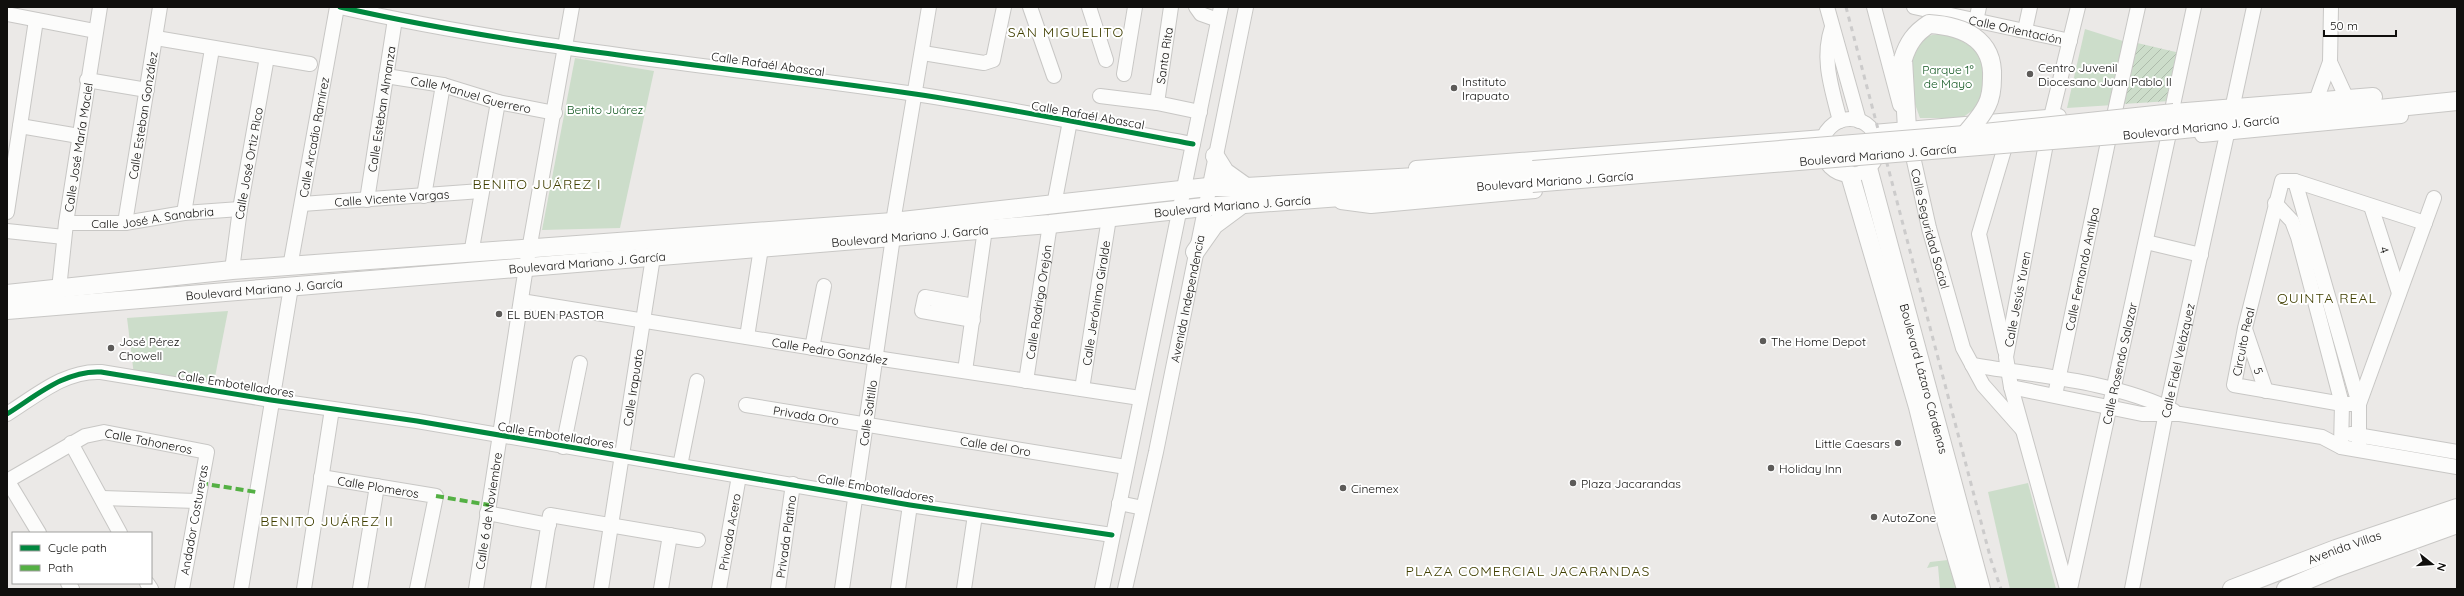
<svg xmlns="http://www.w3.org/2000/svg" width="2464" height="596" viewBox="0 0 2464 596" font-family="Quicksand,sans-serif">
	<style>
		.green { fill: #ccddca }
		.garden { fill: url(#garden-furrows) }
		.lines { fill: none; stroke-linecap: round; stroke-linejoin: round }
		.minor-casing { stroke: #c8c7c5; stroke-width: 16 }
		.major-casing { stroke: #c8c7c5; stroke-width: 20 }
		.minor { stroke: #fcfcfb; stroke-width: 14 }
		.major { stroke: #fcfcfb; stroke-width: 18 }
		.rail { stroke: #cccbcb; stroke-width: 3; stroke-dasharray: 5 5; stroke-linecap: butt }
		.major-bridge-casing { stroke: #c8c7c5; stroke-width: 20; stroke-linecap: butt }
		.major-bridge { stroke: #fcfcfb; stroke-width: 18 }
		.quiet { stroke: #54b044; stroke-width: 4; stroke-dasharray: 8 4; stroke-linecap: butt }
		.cycleway-casing { stroke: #fff; stroke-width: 8 }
		.cycleway { stroke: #00873e; stroke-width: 5 }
		.poi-dot { fill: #5d5b59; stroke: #fff; stroke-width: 1.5 }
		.labels { text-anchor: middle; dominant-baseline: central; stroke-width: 4; stroke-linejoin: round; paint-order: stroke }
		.street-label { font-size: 12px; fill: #100f0d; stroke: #fff }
		.poi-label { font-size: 12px; fill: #100f0d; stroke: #fff; text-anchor: start }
		.park-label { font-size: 12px; fill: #0f551e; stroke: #fff }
		.quarter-label { font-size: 14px; letter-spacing: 1px; fill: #403f00; stroke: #fff }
	</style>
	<defs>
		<pattern id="garden-furrows" width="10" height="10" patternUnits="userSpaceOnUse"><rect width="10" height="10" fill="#ccddca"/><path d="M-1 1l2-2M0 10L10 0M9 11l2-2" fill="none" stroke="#aebcac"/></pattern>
	</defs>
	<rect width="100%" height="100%" fill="#ebe9e7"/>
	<g class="green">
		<path d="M2085,29L2126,42L2113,105L2067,108Z"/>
		<path d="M1938,34L1954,37L1976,49L1983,60L1985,91L1973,110L1962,118H1920L1911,93L1908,54L1922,37Z"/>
		<path d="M575,58L654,71L620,228L542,230Z"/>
		<path d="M228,311L213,387L134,375L127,318Z"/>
		<path d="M2028,483L2056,589H2010L1988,492Z"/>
		<path d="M1948,560L1956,589H1940L1938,566L1927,568L1930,562Z"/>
	</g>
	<path class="garden" d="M2133,42L2180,53L2170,101L2123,104Z"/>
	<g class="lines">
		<g class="minor-casing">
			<g id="minor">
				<path d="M340,7C529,50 724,66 915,94C1008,108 1100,127 1193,144"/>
				<path d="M1030,7L1054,76"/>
				<path d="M1089,7L1106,60"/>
				<path d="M1196,7L1201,14L1218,20"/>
				<path d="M1827,7L1859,121"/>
				<path d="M1874,7L1900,105"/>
				<path id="s1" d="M1914,7L2070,41"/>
				<path d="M7,14L95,31"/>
				<path d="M1976,21L1979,7"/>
				<path d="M1832,27C1821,59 1832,89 1840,121"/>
				<path d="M2025,30L2030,7"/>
				<path d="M156,38L310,64"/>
				<path d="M923,53L984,63L993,60L1004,7"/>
				<path d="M2330,62L2346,97"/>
				<path d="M1124,74L1135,7"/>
				<path id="s2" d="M386,76L443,85L498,102L555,113"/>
				<path d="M87,80L147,90"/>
				<path d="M1100,96L1157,103L1200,112"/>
				<path d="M2317,98L2330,62L2331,7"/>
				<path d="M2234,100L2254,7"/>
				<path id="s3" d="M1157,103L1171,7"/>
				<path d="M2173,105L2194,7"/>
				<path d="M2115,111L2138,7"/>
				<circle cx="1850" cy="147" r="28"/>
				<path d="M20,126L79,136"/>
				<path d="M1873,132L2059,116"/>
				<path d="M2202,135L2401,116"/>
				<path id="s4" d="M1910,143L1929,228L1963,348L1983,385L2022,429"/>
				<path d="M2004,150L1979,234L2005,351"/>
				<path d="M1416,168L1824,137"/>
				<path d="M2295,181L2359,404V449"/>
				<path d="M424,196L443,85"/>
				<path id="s5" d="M367,200L395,19"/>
				<path d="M1341,202L1371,206L1535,191"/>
				<path d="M2275,203L2292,221L2298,237L2342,404L2341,447"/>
				<path id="s6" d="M302,204L481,191"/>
				<path d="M1054,205L1070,121"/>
				<path id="s7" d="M2371,206L2399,293"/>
				<path d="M7,212L36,20"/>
				<path d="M184,213L212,49"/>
				<path d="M893,222L929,7"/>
				<path id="s8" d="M66,223H125L184,213L240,209"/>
				<path id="s9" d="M125,223L160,7"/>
				<path d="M7,231L64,237"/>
				<path d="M2146,242L2201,255"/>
				<path d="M471,254L498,102"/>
				<path id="s10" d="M290,267L337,7"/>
				<path id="s11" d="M232,270L240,209L267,57"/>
				<path id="s12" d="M59,289L66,223L100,7"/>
				<path id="s13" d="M521,301L876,358L1140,398"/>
				<path d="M973,320L922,311L925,297L974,306"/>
				<path id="s14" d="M2245,329L2266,391"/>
				<path d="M747,337L761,248"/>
				<path d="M812,348L824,286"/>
				<path d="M1972,365C2038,376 2114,381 2174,411"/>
				<path d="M965,371L985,229"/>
				<path id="s15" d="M1026,381L1050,224"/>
				<path d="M2011,387L2142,414H2180L2322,437L2341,447L2457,467"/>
				<path id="s16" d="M1082,389L1109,218"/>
				<path id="s17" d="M2055,395L2108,142"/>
				<path id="s18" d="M2359,404H2342L2234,385L2245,328L2282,181H2295L2425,223"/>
				<path d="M2359,404L2434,198"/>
				<path id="s19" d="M746,405L1126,467"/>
				<path d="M7,414C36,396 65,370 101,372L271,400L417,421L910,505L1112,535"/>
				<path d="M2351,434L2457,452"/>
				<path d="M71,443L120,533"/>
				<path d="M563,447L580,363"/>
				<path d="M680,466L697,381"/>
				<path id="s20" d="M321,477L436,496L417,589"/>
				<path d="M7,480L39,533"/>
				<path id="s21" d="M7,481L85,436L104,432L207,452L182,589"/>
				<path d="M102,498L197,501"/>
				<path d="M1119,503L1143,508"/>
				<path d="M487,513L549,525"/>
				<path d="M68,583L72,589"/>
				<path d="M147,583L151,589"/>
				<path d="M241,589L291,287"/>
				<path d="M304,589L332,409"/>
				<path d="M360,589L377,486"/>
				<path id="s22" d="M476,589L526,267L572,7"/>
				<path d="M538,589L550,515L698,540"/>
				<path id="s23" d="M601,589L653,257"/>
				<path d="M661,589L670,535"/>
				<path id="s24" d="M719,589L739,476"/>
				<path id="s25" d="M778,589L793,484"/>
				<path id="s26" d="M842,589L893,237"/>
				<path d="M898,589L910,505"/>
				<path d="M964,589L975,515"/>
				<path d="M1102,589L1221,7"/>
				<path id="s27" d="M1125,589L1156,452L1246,7"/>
				<path id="s28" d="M2067,589L2011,387L2006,357L2051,117L2078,7"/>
				<path id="s29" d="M2070,589L2168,138"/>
				<path id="s30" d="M2132,589L2167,407L2227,134"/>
			</g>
		</g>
		<g class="major-casing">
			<g id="major">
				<path d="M1903,59L1907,129"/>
				<path d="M2174,113L2373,97"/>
				<path d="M2174,130L2457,101"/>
				<path d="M1215,156L1225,172L1246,187"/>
				<path id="s31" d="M1868,168L1981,589"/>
				<path d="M1850,175L1918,407L1948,528L1966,589"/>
				<path d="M1195,252L1214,225L1241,205"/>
				<path d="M7,294L232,270L893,222L1208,187H1246L1533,170"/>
				<path id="s32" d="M7,310L1050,224L1204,207L1532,183"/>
				<path id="s33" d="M2232,589L2336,549L2457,508"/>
				<path d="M2286,589L2335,568L2457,524"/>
			</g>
		</g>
		<use href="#minor" class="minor"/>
		<use href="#major" class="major"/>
		<path class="rail" d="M1846,7L1991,560L2001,589"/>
		<g class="major-bridge-casing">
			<g id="major-bridge">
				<path d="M1903,59C1908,43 1915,33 1929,24C1963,26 1994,39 1992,78C1992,87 1991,97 1987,105C1982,116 1973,125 1965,135"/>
				<path d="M1533,170L1965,135L2174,113"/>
				<path id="s34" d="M1532,183L2174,130"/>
			</g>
		</g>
		<use href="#major-bridge" class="major-bridge"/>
		<g class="quiet">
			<path d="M200,483L256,492"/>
			<path d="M436,496L489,505"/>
		</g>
		<g class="cycleway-casing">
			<g id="cycleway">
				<path d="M340,7C529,50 724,66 915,94C1008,108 1100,127 1193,144"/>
				<path d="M7,414C36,396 65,370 101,372L271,400L417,421L910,505L1112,535"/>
			</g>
		</g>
		<use href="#cycleway" class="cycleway"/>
	</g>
	<g class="poi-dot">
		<circle cx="2030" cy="74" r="4"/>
		<circle cx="1454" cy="88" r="4"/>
		<circle cx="499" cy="314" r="4"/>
		<circle cx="1763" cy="341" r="4"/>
		<circle cx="111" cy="348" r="4"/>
		<circle cx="1898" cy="443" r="4"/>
		<circle cx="1771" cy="468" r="4"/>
		<circle cx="1573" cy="483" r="4"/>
		<circle cx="1343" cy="488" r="4"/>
		<circle cx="1874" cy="517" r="4"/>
	</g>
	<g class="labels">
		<g class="street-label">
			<text stroke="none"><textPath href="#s1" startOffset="104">Calle Orientación</textPath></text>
			<text stroke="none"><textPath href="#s3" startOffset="48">Santa Rita</textPath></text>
			<text transform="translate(768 64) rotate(8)">Calle Rafaél Abascal</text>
			<text stroke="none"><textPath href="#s2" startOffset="87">Calle Manuel Guerrero</textPath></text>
			<text stroke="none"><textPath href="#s5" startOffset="92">Calle Esteban Almanza</textPath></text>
			<text stroke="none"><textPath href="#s9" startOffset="109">Calle Esteban González</textPath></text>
			<text transform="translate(1088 115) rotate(10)">Calle Rafaél Abascal</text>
			<text transform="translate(2201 127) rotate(-6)">Boulevard Mariano J. García</text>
			<text stroke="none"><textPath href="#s10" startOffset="132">Calle Arcadio Ramírez</textPath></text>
			<text stroke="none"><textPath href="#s12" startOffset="143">Calle José María Maciel</textPath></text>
			<text stroke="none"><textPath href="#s34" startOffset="347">Boulevard Mariano J. García</textPath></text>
			<text stroke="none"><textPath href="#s11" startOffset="108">Calle José Ortiz Rico</textPath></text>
			<text transform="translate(1555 181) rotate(-4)">Boulevard Mariano J. García</text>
			<text stroke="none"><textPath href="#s6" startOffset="90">Calle Vicente Vargas</textPath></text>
			<text stroke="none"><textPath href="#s32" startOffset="1230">Boulevard Mariano J. García</textPath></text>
			<text stroke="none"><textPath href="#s8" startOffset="87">Calle José A. Sanabria</textPath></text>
			<text stroke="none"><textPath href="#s4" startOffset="88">Calle Seguridad Social</textPath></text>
			<text stroke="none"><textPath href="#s32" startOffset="906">Boulevard Mariano J. García</textPath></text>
			<text stroke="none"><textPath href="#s7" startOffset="46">4</textPath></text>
			<text stroke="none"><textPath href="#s32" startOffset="582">Boulevard Mariano J. García</textPath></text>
			<text stroke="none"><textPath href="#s17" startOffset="129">Calle Fernando Amilpa</textPath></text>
			<text stroke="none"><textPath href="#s32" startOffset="258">Boulevard Mariano J. García</textPath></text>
			<text stroke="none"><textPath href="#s27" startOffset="297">Avenida Independencia</textPath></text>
			<text stroke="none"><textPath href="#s28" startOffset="299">Calle Jesús Yuren</textPath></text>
			<text stroke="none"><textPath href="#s15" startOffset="80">Calle Rodrigo Orejón</textPath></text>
			<text stroke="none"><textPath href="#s16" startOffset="87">Calle Jerónimo Giralde</textPath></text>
			<text stroke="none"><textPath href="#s18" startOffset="171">Circuito Real</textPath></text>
			<text stroke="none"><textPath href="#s13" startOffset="313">Calle Pedro González</textPath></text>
			<text stroke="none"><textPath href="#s30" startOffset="233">Calle Fidel Velázquez</textPath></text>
			<text stroke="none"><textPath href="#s29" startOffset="231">Calle Rosendo Salazar</textPath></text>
			<text stroke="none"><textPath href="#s14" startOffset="44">5</textPath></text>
			<text stroke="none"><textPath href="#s31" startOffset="218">Boulevard Lázaro Cárdenas</textPath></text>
			<text transform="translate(236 384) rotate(9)">Calle Embotelladores</text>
			<text stroke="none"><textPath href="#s23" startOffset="204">Calle Irapuato</textPath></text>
			<text stroke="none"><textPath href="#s26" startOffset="178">Calle Saltillo</textPath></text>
			<text stroke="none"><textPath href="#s19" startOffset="61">Privada Oro</textPath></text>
			<text transform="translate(556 435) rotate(9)">Calle Embotelladores</text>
			<text stroke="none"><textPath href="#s21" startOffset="155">Calle Tahoneros</textPath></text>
			<text stroke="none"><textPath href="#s19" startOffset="253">Calle del Oro</textPath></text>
			<text stroke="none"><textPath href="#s20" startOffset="58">Calle Plomeros</textPath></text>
			<text transform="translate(876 488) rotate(10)">Calle Embotelladores</text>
			<text stroke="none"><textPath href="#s22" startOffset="79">Calle 6 de Noviembre</textPath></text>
			<text transform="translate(194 520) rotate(-80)">Andador Costureras</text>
			<text stroke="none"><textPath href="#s24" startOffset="58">Privada Acero</textPath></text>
			<text stroke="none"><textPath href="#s25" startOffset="53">Privada Platino</textPath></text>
			<text stroke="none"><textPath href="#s33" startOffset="120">Avenida Villas</textPath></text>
		</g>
		<g class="poi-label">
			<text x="2038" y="67">Centro Juvenil<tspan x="2038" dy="14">Diocesano Juan Pablo II</tspan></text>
			<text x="1462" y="81">Instituto<tspan x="1462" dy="14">Irapuato</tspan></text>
			<text x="507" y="314">EL BUEN PASTOR</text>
			<text x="119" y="341">José Pérez<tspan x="119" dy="14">Chowell</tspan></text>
			<text x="1771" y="341">The Home Depot</text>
			<text x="1890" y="443" text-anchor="end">Little Caesars</text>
			<text x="1779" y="468">Holiday Inn</text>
			<text x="1581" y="483">Plaza Jacarandas</text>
			<text x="1351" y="488">Cinemex</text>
			<text x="1882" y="517">AutoZone</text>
		</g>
		<g class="park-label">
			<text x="1948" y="69">Parque 1º<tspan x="1948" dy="14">de Mayo</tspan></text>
			<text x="605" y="109">Benito Juárez</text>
		</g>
		<g class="quarter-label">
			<text x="1066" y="32">SAN MIGUELITO</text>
			<text x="537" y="184">BENITO JUÁREZ I</text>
			<text x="2327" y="298">QUINTA REAL</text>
			<text x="327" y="521">BENITO JUÁREZ II</text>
			<text x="1528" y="571">PLAZA COMERCIAL JACARANDAS</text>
		</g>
	</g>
	<rect width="2464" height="596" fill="none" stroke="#100f0d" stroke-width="16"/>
	<rect x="12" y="532" width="140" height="52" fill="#ffffff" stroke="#9f9f9e"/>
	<rect x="20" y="545" width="20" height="6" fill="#00873e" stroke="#9f9f9e"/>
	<text x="48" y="552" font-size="12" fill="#100f0d">Cycle path</text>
	<rect x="20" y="565" width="20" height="6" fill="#54b044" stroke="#9f9f9e"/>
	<text x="48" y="572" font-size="12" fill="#100f0d">Path</text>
	<g transform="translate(2432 564) rotate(107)" stroke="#ffffff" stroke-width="3" paint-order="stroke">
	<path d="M0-3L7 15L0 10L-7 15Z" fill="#100f0d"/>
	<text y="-6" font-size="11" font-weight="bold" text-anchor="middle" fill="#100f0d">N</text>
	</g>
	<path d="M2324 30v6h72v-6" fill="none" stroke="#100f0d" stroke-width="2"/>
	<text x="2330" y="30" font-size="12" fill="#100f0d" stroke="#ffffff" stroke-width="3" paint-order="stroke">50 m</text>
</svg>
